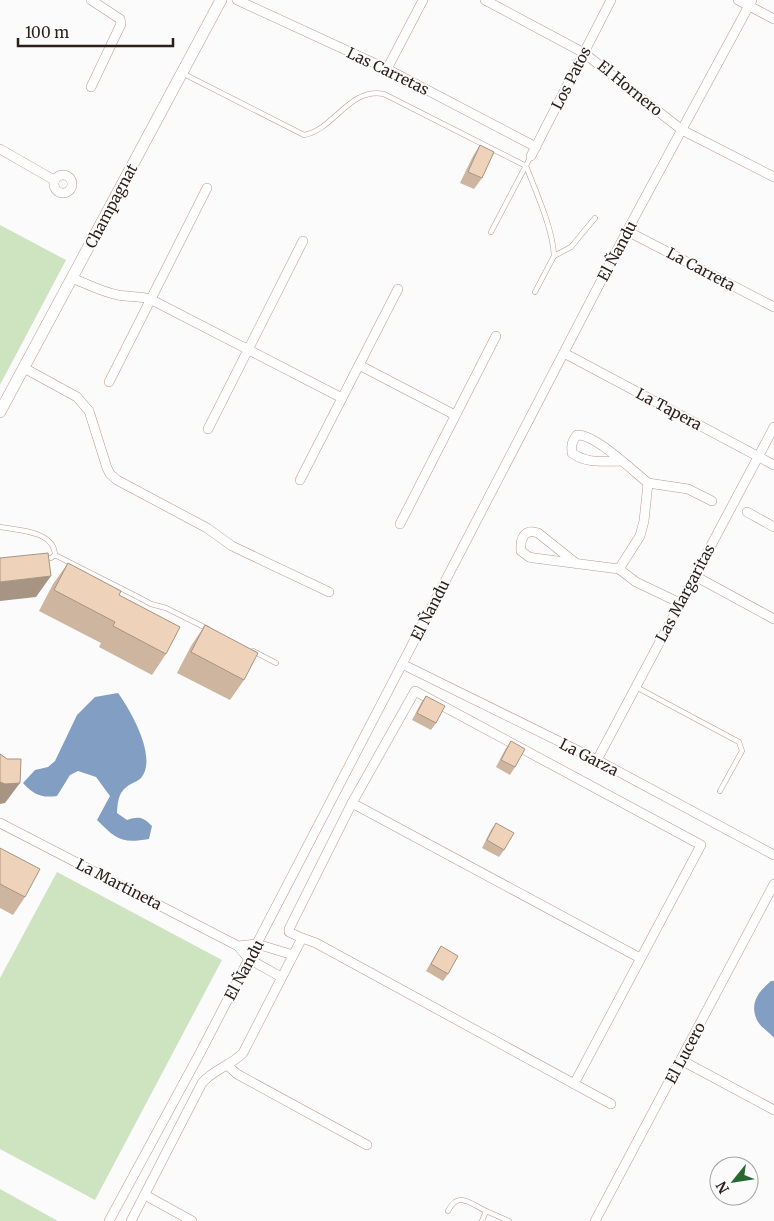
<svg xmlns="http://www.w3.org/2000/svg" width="774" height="1221" viewBox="0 0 774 1221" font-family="Merriweather,serif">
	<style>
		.green { fill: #cee4c0 }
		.water { fill: #839ec3 }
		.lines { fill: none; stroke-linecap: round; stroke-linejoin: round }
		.service-casing { stroke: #bc998c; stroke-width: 5.5 }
		.minor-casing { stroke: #bc998c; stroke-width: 10 }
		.tertiary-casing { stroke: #bc998c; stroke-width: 12 }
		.service { stroke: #fff; stroke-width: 4.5 }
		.minor { stroke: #fff; stroke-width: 9 }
		.tertiary { stroke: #fff; stroke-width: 11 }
		.wall { fill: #cdb5a0 }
		.shaded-wall { fill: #a79482 }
		.building { fill: #eed3ba; stroke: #a79482 }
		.labels { text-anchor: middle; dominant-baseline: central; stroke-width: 4; stroke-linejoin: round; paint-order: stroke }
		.street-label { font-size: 15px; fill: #2c1f1a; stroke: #fbfbfb }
	</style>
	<rect width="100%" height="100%" fill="#fbfbfb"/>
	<g class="green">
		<path d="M0,225L66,260L0,385Z"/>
		<path d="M57,872L222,960L95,1200L0,1149V978Z"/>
		<path d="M0,1189L58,1221H0Z"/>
	</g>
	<g class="water">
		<path d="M118,693C131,711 158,758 141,778C138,781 134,782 131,784C118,791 118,801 117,813L127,820C139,816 143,817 152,826L149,839C121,844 116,839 97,820L110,796L96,777L78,771L70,775L57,796C41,798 34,795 23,783L35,770L48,767L55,761L77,715L95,697Z"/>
		<path d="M771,981H774V1038C769,1032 760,1027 757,1020C749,1003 759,991 771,981Z"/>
	</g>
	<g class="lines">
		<g class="service-casing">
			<g id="service">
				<path d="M182,73L304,135C334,130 349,87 384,94L526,166C536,192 553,229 554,256"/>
				<path d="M491,232L531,156"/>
				<path d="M535,292L554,256L571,247L595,218"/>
				<path d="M0,527C18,530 54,531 55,555L51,558L43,559"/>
				<path d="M55,555L138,597L151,604L166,608L208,629"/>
				<path d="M253,651L276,663"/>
				<path d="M636,687L739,742L742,751L720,791"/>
				<path d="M448,1211C458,1190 471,1204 486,1211"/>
				<path d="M482,1221L486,1211L509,1221"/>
			</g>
		</g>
		<g class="minor-casing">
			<g id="minor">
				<path d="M91,0L120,19L121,24L91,87"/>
				<path d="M237,0L387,69L536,147"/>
				<path d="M485,0L584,53L682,130L774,177"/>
				<path d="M738,0L774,19"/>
				<path d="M387,69L423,0"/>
				<path d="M0,149L54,180"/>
				<path d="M531,156L611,0"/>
				<circle cx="63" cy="184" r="9"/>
				<path d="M627,231L774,307"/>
				<path d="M72,278C87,284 102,292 118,295C129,297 140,296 150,299L342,398"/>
				<path d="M564,353L774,465"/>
				<path d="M359,365L455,415"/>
				<path d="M24,368L77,397L89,411L107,468L110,474L117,480L207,528L232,546L329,592"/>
				<path d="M109,382L207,188"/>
				<path d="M208,429L303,241"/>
				<path d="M621,461C603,461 587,464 572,453C571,445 572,441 577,435C595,434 632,470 648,483"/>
				<path d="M300,480L398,289"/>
				<path d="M747,512L774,527"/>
				<path d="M400,524L496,336"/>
				<path d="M577,564L538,533C524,528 520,539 521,551L529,557L534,558L619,569L636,582L680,603"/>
				<path d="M619,569L640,536L644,521L648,483L688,489L712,501"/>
				<path d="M695,576L774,619"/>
				<path d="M402,664L597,760L774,855"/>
				<path d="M597,760L774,427"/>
				<path d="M352,803L640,958"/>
				<path d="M0,823L238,946L249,959L281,977"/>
				<path d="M302,938L316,943L611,1104"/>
				<path d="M238,946L257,944L293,955"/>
				<path d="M681,1060L774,1110"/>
				<path d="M227,1065L237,1074L367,1145"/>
				<path d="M145,1195L192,1221"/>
				<path d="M109,1221L200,1053L627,231L752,0"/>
				<path d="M131,1221L202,1083C214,1069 230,1066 243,1053L302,938L289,932V929L352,803L415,691L701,845L574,1084"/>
				<path d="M595,1221L774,884"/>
			</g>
		</g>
		<g class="tertiary-casing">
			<path id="tertiary" d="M0,412L221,0"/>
		</g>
		<use href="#service" class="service"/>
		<use href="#minor" class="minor"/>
		<use href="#tertiary" class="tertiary"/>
	</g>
	<g class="wall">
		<path d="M480,145L482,178L474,189L460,183L473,156Z"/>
		<path d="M68,563L119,595L166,654L152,675L99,647L101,643L39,611L53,584Z"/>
		<path d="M205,625L244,680L230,700L177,673L191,646Z"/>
		<path d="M426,696L436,723L431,730L412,720L421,703Z"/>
		<path d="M511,741L515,767L510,775L496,767L506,748Z"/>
		<path d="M496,823L504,850L499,857L482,848L491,830Z"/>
		<path d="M0,848L25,897L13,915L0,908Z"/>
		<path d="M441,946L448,974L443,981L426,971L436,954Z"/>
	</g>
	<g class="shaded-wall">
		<path d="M51,576L36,597L0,601V582Z"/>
		<path d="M0,782L20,783L5,803L0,804Z"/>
	</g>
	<g class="building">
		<path d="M480,145L494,152L482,178L468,172Z"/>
		<path d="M48,553L51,576L0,582V558Z"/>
		<path d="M68,563L121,591L119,595L180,627L166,654L113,626L115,622L54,590Z"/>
		<path d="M205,625L258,653L244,680L191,652Z"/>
		<path d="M426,696L445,706L436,723L417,713Z"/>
		<path d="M511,741L525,749L515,767L501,760Z"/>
		<path d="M0,754L7,759H21L20,783L5,784L0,782Z"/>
		<path d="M496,823L514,833L504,850L487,840Z"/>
		<path d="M0,848L40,869L25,897L0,884Z"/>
		<path d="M441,946L458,956L448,974L431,964Z"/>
	</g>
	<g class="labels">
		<g class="street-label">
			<text transform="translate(388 71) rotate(26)">Las Carretas</text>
			<text transform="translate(571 78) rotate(-63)">Los Patos</text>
			<text transform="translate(630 88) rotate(39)">El Hornero</text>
			<text transform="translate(111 206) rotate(-62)">Champagnat</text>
			<text transform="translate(617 251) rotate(-62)">El Ñandu</text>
			<text transform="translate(701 269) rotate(28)">La Carreta</text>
			<text transform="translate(669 409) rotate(28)">La Tapera</text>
			<text transform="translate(685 593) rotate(-62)">Las Margaritas</text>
			<text transform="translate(430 610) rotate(-63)">El Ñandu</text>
			<text transform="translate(589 757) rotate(27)">La Garza</text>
			<text transform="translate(119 884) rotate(27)">La Martineta</text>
			<text transform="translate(244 970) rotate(-62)">El Ñandu</text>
			<text transform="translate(685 1053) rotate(-62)">El Lucero</text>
		</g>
	</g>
	<g transform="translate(734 1181) rotate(240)"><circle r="24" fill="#fbfbfb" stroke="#a8a3a1"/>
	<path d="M0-4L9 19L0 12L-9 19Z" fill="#286932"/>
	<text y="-8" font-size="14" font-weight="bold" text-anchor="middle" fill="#2c1f1a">N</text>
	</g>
	<path d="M18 38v8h155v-8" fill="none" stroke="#2c1f1a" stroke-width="2.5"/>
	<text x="25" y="38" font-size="15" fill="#2c1f1a" stroke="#fbfbfb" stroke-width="4" paint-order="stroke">100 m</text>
</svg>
